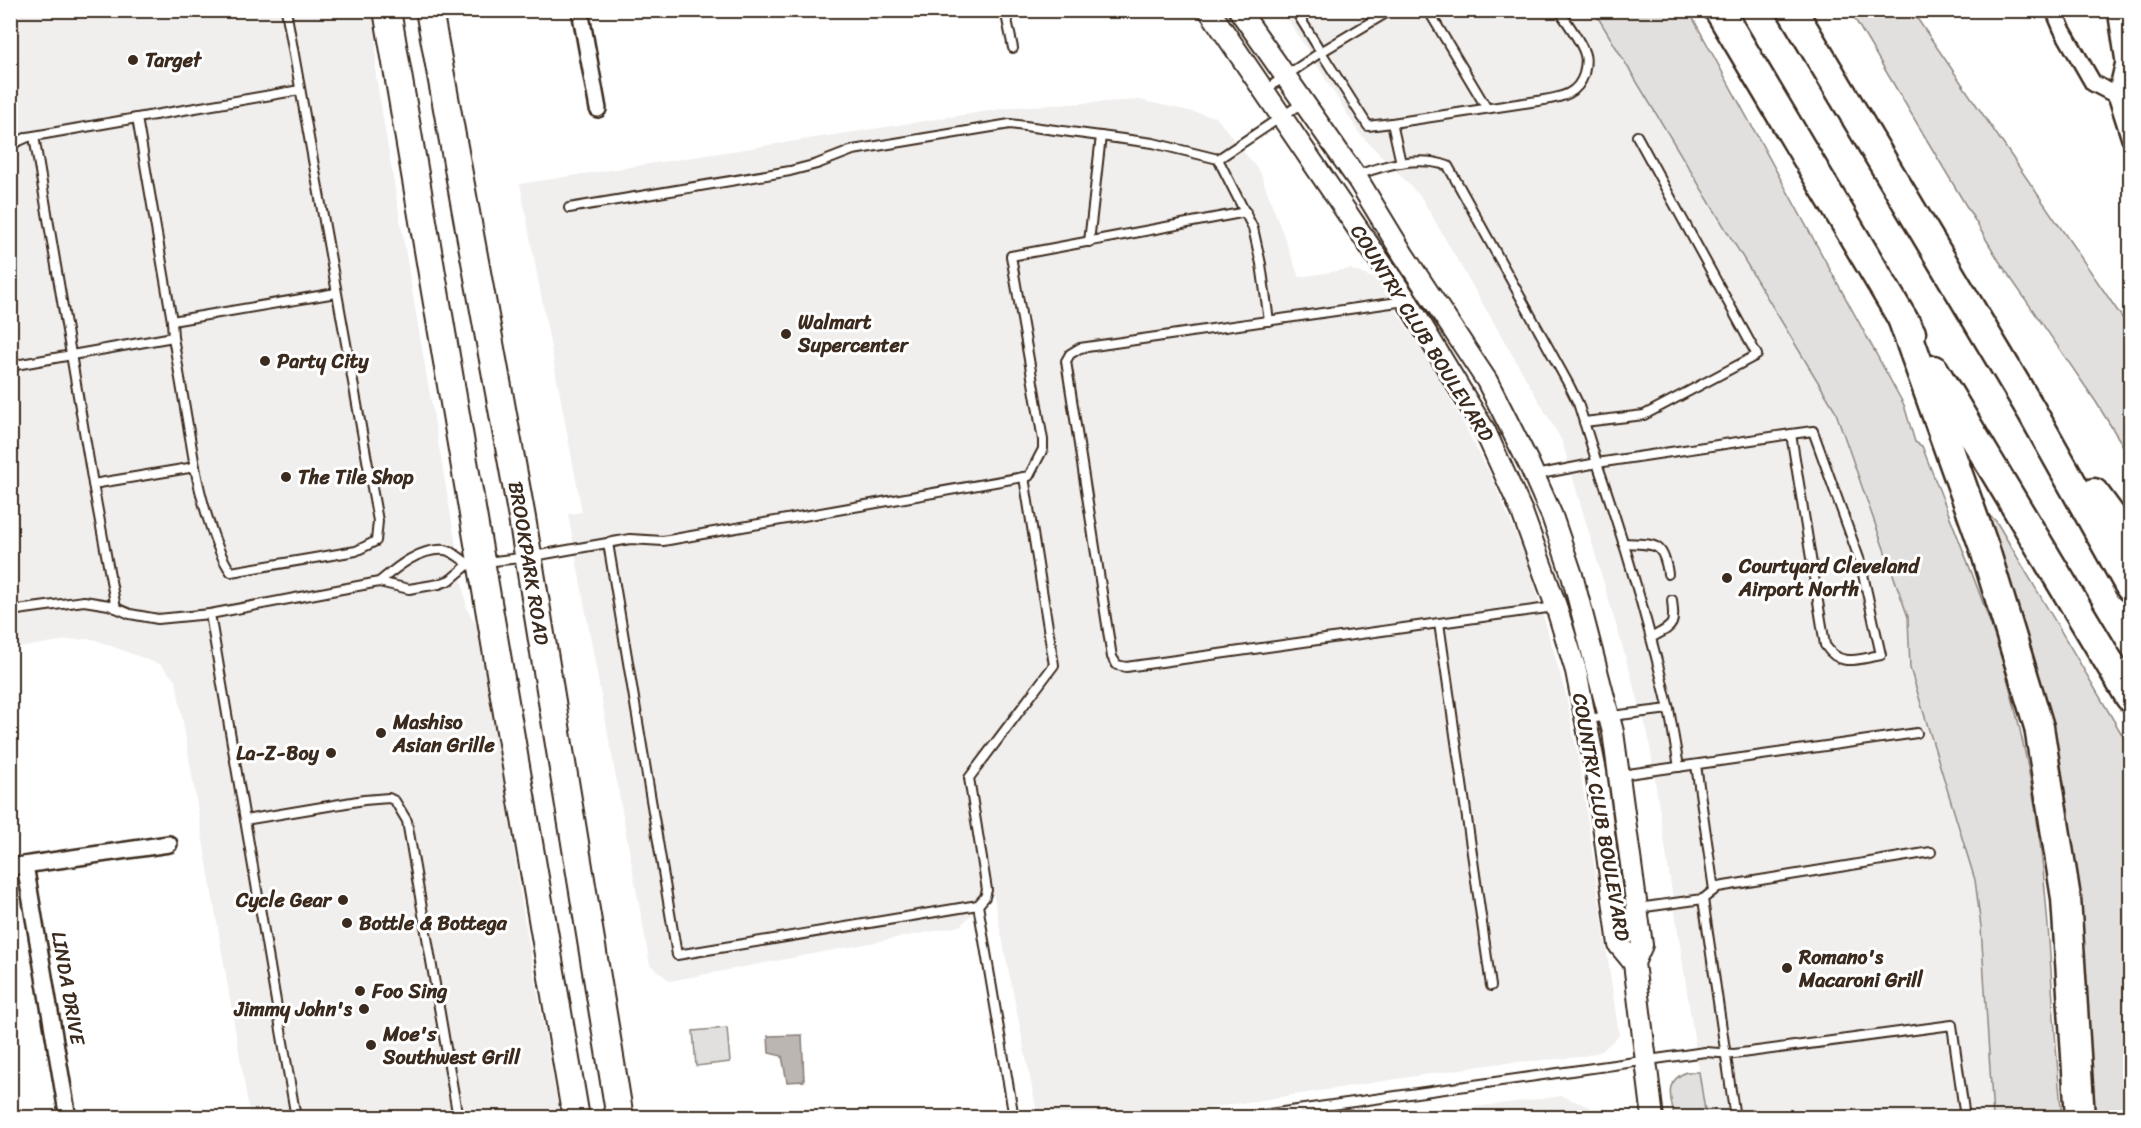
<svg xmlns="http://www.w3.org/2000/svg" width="2141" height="1128" viewBox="0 0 2141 1128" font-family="Sriracha,sans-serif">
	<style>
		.built { fill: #f1efee }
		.green { fill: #e2e0de; stroke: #8e857e; stroke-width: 1.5 }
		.water { fill: #bcb6b3; stroke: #887e77; stroke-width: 1.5 }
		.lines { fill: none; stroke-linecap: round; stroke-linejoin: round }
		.service-casing { stroke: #3b2a1e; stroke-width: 12 }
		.minor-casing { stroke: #3b2a1e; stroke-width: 20 }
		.tertiary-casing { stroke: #3b2a1e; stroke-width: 24 }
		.primary-casing { stroke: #3b2a1e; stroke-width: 30 }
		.motorway-casing { stroke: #3b2a1e; stroke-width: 33 }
		.service { stroke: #fff; stroke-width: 8 }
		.minor { stroke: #fff; stroke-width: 15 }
		.tertiary { stroke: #fff; stroke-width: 20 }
		.primary { stroke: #fff; stroke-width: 26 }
		.motorway { stroke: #fff; stroke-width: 28 }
		.poi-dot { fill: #3b2a1e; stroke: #fff; stroke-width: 2 }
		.labels { text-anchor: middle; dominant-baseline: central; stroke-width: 6; stroke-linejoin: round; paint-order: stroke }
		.poi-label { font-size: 20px; font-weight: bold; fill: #3b2a1e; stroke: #fff; text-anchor: start }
		.street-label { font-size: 20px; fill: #3b2a1e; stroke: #fff }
	</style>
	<rect width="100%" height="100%" fill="#fff"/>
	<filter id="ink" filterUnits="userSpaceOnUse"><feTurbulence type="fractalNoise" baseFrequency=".0167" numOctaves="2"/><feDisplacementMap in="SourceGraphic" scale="12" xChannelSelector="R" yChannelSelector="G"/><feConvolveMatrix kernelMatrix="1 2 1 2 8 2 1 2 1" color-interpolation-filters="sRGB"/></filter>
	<g filter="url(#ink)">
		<g class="built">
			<path d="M11,11H373L376,27V76L414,302L467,609L482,634L524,917L560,1117H250L176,681L161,665L93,639L67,640L11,649Z"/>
			<path d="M1283,11H1593L1835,410L1908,617L1910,668L1975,880L1981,927L1993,1117H1706L1648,734L1562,441L1421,197L1359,133Z"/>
			<path d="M1140,100L1216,117L1260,172L1299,277L1350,269L1376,279L1437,374L1490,474L1528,562L1566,695L1580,768L1619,1035L1602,1051L1581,1057L1494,1064L1151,1117H1038L993,893L960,926L670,981L650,965L568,514L582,512L520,184L1014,107Z"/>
			<path d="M1562,1096L1590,1107L1592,1117H1396Z"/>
		</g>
		<g class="green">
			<path d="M1594,11H1689L1904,405L1915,442L1922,446C1943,501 1966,555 1986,611C2008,672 2023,737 2034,800C2051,905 2051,1012 2062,1117H1993L1981,927L1975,880L1910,668L1908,617L1835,410Z"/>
			<path d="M1850,11H1912L2130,329V457L2096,402L1999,261Z"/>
			<path d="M1982,510L1996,521L2130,748V1117H2091L2085,1003L2070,825L2062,776L2046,709Z"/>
			<path d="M727,1028L730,1062L696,1066L693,1031Z"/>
			<path d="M1686,1072H1699L1706,1117H1674C1671,1096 1663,1083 1686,1072Z"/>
		</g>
		<path class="water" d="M802,1035L804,1081L787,1082L782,1056L769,1053L768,1036Z"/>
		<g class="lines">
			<g class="service-casing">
				<g id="service">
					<path d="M1005,10L1013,48"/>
					<path d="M1295,10L1321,52L1391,10"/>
					<path d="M1428,10L1486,107"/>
					<path d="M1265,90L1321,52L1368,126L1392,123L1401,163"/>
					<path d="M1392,123L1544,100C1562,97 1578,94 1584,74C1585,68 1587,61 1585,55C1582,42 1567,23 1559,10"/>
					<path d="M34,136L93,484"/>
					<path d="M10,145L28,137L137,118"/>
					<path d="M1357,175C1385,165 1419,155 1448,166L1569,385L1578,403L1597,463L1791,434L1825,645C1840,668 1857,659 1881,655L1860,561L1813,431L1791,434"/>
					<path d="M569,208L790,171L817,164L853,150L1010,124L1153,143L1218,159"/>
					<path d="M1089,242L1101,136"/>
					<path d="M1405,301L1080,348L1070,354L1066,361L1112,657L1117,665L1126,667L1439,623"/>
					<path d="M172,321L336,293"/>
					<path d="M1269,321L1261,264L1253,228L1218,159L1302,103"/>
					<path d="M173,337L172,321L137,118L300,90"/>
					<path d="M10,366L173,337L195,467"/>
					<path d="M1584,422L1644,415L1757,355L1637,136"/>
					<path d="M1535,475L1597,463C1625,543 1649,625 1669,709"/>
					<path d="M608,543L677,955L978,905L1014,1118"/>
					<path d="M1623,543C1654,545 1663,540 1668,574"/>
					<path d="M486,562L528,557L630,539L663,541L1029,476L1043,449V440L1011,256L1246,212"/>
					<path d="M116,608L93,484L195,467C200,495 215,550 231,572L356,551L376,541L378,521L286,10"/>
					<path d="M10,611L84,601L109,605L130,614L158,619L210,614"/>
					<path d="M1651,638C1674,625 1675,627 1672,600"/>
					<path d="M1587,719L1669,709L1679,767"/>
					<path d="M1696,765L1714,890"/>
					<path d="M1621,775L1917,733"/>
					<path d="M245,820L210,614L379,582L409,589L439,584L450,580L469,564C462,560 453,551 445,550C419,548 397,567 379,582"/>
					<path d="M1703,899L1718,887L1931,852"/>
					<path d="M978,905L985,897L987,890L969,778L1054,665L1024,477"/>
					<path d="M1638,908L1703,899L1735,1118"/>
					<path d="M1491,986L1439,623L1555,607"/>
					<path d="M296,1118L245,820L364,800L389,798L395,801L407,821L458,1118"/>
					<path d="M1241,1118L1705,1052L1734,1054L1952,1025L1965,1118"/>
				</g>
			</g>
			<g class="minor-casing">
				<g id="minor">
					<path d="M580,10L598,109"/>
					<path d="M2054,10L2062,29L2093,83L2116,95"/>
					<path d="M2116,10L2124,62L2116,95L2130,139"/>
					<path d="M25,865L68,1118"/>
					<path d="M10,867L169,844"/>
				</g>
			</g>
			<g class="tertiary-casing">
				<g id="tertiary">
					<path d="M1209,10L1407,301L1485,431L1522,512L1556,606L1576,671L1596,772L1619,945L1634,963"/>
					<path d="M1239,10L1358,180L1403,254L1487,381L1529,464L1552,516L1572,575L1613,732L1642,945L1634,963L1653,1118"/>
				</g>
			</g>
			<g class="primary-casing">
				<g id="primary">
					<path d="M387,10L576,1118"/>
					<path id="s1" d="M429,10L522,518L620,1118"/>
				</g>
			</g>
			<g class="motorway-casing">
				<g id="motorway">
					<path d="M1719,10L1911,333"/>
					<path d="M1792,10L2031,410L2130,587"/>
					<path d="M1902,318L1985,550L2039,727L2066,898L2080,1118"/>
					<path d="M1934,370L2130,697"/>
					<path d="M2094,493L2130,542"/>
				</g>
			</g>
			<use href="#service" class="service"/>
			<use href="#minor" class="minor"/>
			<use href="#tertiary" class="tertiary"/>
			<use href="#primary" class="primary"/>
			<use href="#motorway" class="motorway"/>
		</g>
	</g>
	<g class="poi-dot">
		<circle cx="133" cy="60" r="6"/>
		<circle cx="786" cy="334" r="6"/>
		<circle cx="265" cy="361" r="6"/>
		<circle cx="286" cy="477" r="6"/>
		<circle cx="1727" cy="578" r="6"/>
		<circle cx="381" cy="733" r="6"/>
		<circle cx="331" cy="753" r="6"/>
		<circle cx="343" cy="900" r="6"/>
		<circle cx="347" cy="923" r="6"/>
		<circle cx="1787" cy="968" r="6"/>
		<circle cx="360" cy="991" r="6"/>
		<circle cx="364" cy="1009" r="6"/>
		<circle cx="371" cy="1045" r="6"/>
	</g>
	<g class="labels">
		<g class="poi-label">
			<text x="145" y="60">Target</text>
			<text x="798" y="322">Walmart<tspan x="798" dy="23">Supercenter</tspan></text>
			<text x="277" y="361">Party City</text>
			<text x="298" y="477">The Tile Shop</text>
			<text x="1739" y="566">Courtyard Cleveland<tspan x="1739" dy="23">Airport North</tspan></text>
			<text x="393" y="722">Mashiso<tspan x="393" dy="23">Asian Grille</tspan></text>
			<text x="319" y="753" text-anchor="end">La-Z-Boy</text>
			<text x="331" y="900" text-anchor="end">Cycle Gear</text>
			<text x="359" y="923">Bottle &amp; Bottega</text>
			<text x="1799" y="957">Romano's<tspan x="1799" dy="23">Macaroni Grill</tspan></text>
			<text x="372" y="991">Foo Sing</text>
			<text x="352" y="1009" text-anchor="end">Jimmy John's</text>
			<text x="383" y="1034">Moe's<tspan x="383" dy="23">Southwest Grill</tspan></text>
		</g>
		<g class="street-label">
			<text transform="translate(1422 333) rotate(58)">COUNTRY CLUB BOULEVARD</text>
			<text stroke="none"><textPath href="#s1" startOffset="562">BROOKPARK ROAD</textPath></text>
			<text transform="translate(1601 817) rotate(80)">COUNTRY CLUB BOULEVARD</text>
			<text transform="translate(68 988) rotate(80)">LINDA DRIVE</text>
		</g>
	</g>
	<rect width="2141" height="1128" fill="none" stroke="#fff" stroke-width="36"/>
	<rect x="18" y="18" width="2105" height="1092" fill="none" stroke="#3b2a1e" stroke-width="2" filter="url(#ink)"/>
</svg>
